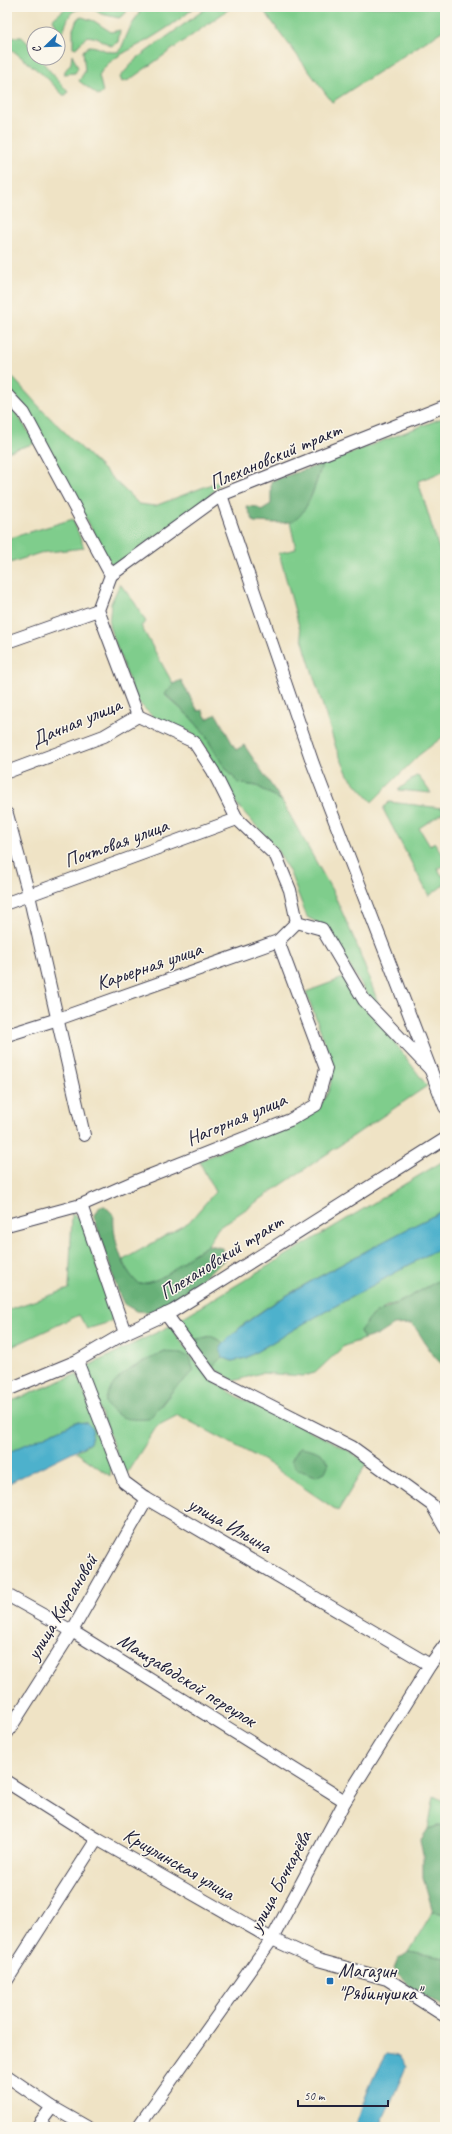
<svg xmlns="http://www.w3.org/2000/svg" width="452" height="2134" viewBox="0 0 452 2134" font-family="Caveat,sans-serif">
	<style>
		.green { fill: #7fcd8c; stroke: #507864; fill-rule: evenodd }
		.forest { fill: #67b078; stroke: #44695a }
		.water { fill: #4db1cc; stroke: #386a84 }
		.lines { fill: none; stroke-linecap: round; stroke-linejoin: round }
		.minor-casing { stroke: #413f50; stroke-width: 14 }
		.minor { stroke: #fff; stroke-width: 12 }
		.poi-dot { fill: #1f6fb2; stroke: #fbf7ec; stroke-width: 1.5 }
		.labels { text-anchor: middle; dominant-baseline: central; stroke-width: 3; stroke-linejoin: round; paint-order: stroke }
		.street-label { font-size: 20px; fill: #22223b; stroke: #fbf7ec }
		.poi-label { font-size: 20px; fill: #22223b; stroke: #fbf7ec; text-anchor: start }
	</style>
	<rect width="100%" height="100%" fill="#fbf7ec"/>
	<filter id="ink" filterUnits="userSpaceOnUse"><feTurbulence type="fractalNoise" baseFrequency=".025" numOctaves="2"/><feDisplacementMap in="SourceGraphic" scale="8" xChannelSelector="R" yChannelSelector="G"/><feConvolveMatrix kernelMatrix="1 2 1 2 8 2 1 2 1" color-interpolation-filters="sRGB"/></filter>
	<filter id="wash" filterUnits="userSpaceOnUse"><feTurbulence type="fractalNoise" baseFrequency=".012" numOctaves="4" result="noise"/><feDisplacementMap in="SourceGraphic" scale="16" xChannelSelector="R" yChannelSelector="G"/><feGaussianBlur stdDeviation="0.9" result="paint"/><feColorMatrix in="noise" values="0 0 0 0 0 0 0 0 0 0 0 0 0 0 0 0 0 1.4 0 .05"/><feComposite in="paint" operator="in"/></filter>
	<g filter="url(#wash)">
		<rect width="100%" height="100%" fill="#efe3c5"/>
		<g class="green">
			<path d="M67,7H127L126,13L119,18L101,14L90,7C68,10 71,13 63,31L59,33L53,19Z"/>
			<path d="M140,7L169,9L195,7C180,20 163,31 146,41C131,50 106,59 99,76L103,92L99,96L79,81L85,71L83,51L89,46C102,46 106,55 120,51L130,28L139,13Z"/>
			<path d="M208,7H232L129,80L122,82L120,77L136,59Z"/>
			<path d="M261,7H445V29L332,102Z"/>
			<path d="M82,17L94,21L111,32L120,30L118,42L111,46L98,38L87,36L76,48L73,47V29L78,18Z"/>
			<path d="M14,37H22C28,43 34,49 34,58H39L68,92L66,95H63L47,78L11,49L7,44L9,40Z"/>
			<path d="M72,54L78,68L75,73L64,74L65,71L71,63Z"/>
			<path d="M7,371L44,412L139,504L155,506L222,480L206,500L113,568L26,408L7,387Z"/>
			<path d="M7,405L14,410L36,443L7,452Z"/>
			<path d="M445,417V471L418,481L443,562H445V732L444,736L419,755L372,802L348,775L336,748L306,652L279,553L296,549L290,522C310,510 315,486 322,464Z"/>
			<path d="M73,519L84,548L40,553L7,564V539Z"/>
			<path d="M120,584L135,603L146,622L141,626L173,684L165,695L190,717L204,733L221,762L238,783L257,786L282,801L333,892L356,943L379,1005L371,1000L324,926L307,917L290,873L276,848L233,800L203,744L190,732L154,718L136,700L109,626L111,603Z"/>
			<path d="M416,776L419,777L431,793L398,790Z"/>
			<path d="M389,802L442,808L444,812L419,828L430,846L434,842L445,858V864L438,869L442,876L445,874V884L429,896L384,811V807Z"/>
			<path d="M346,977L427,1086L218,1228L208,1245L187,1258L167,1275L153,1283L139,1284L131,1277L123,1260L189,1222L215,1192L199,1161L315,1110C323,1103 330,1092 331,1081C334,1058 314,1015 306,992Z"/>
			<path d="M445,1160V1210C400,1232 357,1256 313,1280C282,1298 248,1316 224,1343L211,1336L190,1341L175,1322Z"/>
			<path d="M72,1213L81,1219L113,1316L110,1322L87,1329L79,1315L7,1349V1310L69,1289Z"/>
			<path d="M445,1245V1277L404,1300L385,1307L360,1331L364,1339L344,1346L315,1373L303,1376L261,1373L234,1381L212,1367L222,1357L232,1361L246,1358L303,1324Z"/>
			<path d="M170,1326C180,1339 200,1370 211,1379C258,1415 320,1428 367,1463L338,1511L263,1460L178,1415L157,1426L125,1476L84,1368ZM165,1352L174,1389L160,1407L132,1368Z"/>
			<path d="M77,1374L112,1463L110,1476L76,1452L90,1443L93,1429L87,1423L76,1422L7,1453V1403Z"/>
			<path d="M434,1796L445,1802V1827L441,1825L428,1829Z"/>
			<path d="M433,1912L445,1914V1958L409,1952Z"/>
		</g>
		<g class="forest">
			<path d="M322,464C317,479 307,520 289,522C278,524 265,522 254,522L246,506L258,507L261,510L271,504V481Z"/>
			<path d="M181,680L198,711L202,710L207,719L216,714L236,750L244,745L282,801L257,786L238,783L221,762L204,733L190,717L165,694L173,684Z"/>
			<path d="M100,1206H105L114,1215C112,1237 122,1270 139,1284C162,1281 169,1272 186,1259C193,1254 200,1250 208,1245L222,1248L224,1260L167,1308L147,1312L136,1311L124,1304L119,1294L94,1217Z"/>
			<path d="M445,1277V1366C430,1357 424,1337 412,1324L394,1325L380,1334L364,1339L360,1331L372,1315L404,1300Z"/>
			<path d="M211,1336L224,1343L220,1347L222,1357L212,1367L190,1341Z"/>
			<path d="M165,1352L181,1353L189,1357L194,1371L174,1389L149,1419C129,1420 118,1420 105,1403C110,1375 142,1362 165,1352Z"/>
			<path d="M300,1447C313,1449 322,1451 329,1463L325,1472L316,1476L298,1470L291,1461Z"/>
			<path d="M441,1825L445,1827V1914L433,1912L423,1877V1854L420,1841L428,1829Z"/>
			<path d="M409,1952L445,1958V2007L412,1989L394,1969L398,1959Z"/>
		</g>
		<g class="water">
			<path d="M445,1210V1245L303,1324L246,1358L232,1361L222,1357L220,1347C247,1317 284,1297 319,1277C360,1254 402,1231 445,1210Z"/>
			<path d="M76,1422L87,1423L93,1429L90,1443L7,1484V1453Z"/>
			<path d="M386,2054L399,2056L406,2067L380,2127H356C364,2099 371,2079 386,2054Z"/>
		</g>
	</g>
	<g filter="url(#ink)">
		<g class="lines">
			<g class="minor-casing">
				<g id="minor">
					<path d="M7,395L24,413L111,575L98,610L138,716L194,742L213,771L237,819L276,856L290,890L297,922L322,929L364,1000L431,1070"/>
					<path d="M221,495L313,764L445,1107"/>
					<path d="M111,575L221,495L445,406"/>
					<path d="M7,642L98,610"/>
					<path d="M7,772L104,736L138,716"/>
					<path d="M7,814L29,895L84,1135"/>
					<path d="M7,903L237,819"/>
					<path d="M7,1035L58,1019L278,941L297,922"/>
					<path d="M81,1205L125,1333"/>
					<path d="M7,1225L81,1205L136,1181L290,1120L316,1105L326,1069L278,941"/>
					<path d="M166,1314L212,1376L352,1447L432,1505L445,1528"/>
					<path d="M77,1361L124,1482L147,1499L430,1665"/>
					<path d="M7,1390L77,1361L125,1333L173,1311L445,1139"/>
					<path d="M7,1595L72,1631L345,1801"/>
					<path d="M7,1733L72,1631L147,1499"/>
					<path d="M7,1782L97,1839L272,1939L318,1960L387,1979L445,2016"/>
					<path d="M7,1980L97,1839"/>
					<path d="M7,2076L52,2107L87,2127"/>
					<path d="M37,2127L52,2107"/>
					<path d="M138,2127L272,1939L345,1801L430,1665L445,1645"/>
				</g>
			</g>
			<use href="#minor" class="minor"/>
		</g>
	</g>
	<rect class="poi-dot" x="326" y="1977" width="8" height="8" rx="2"/>
	<g class="labels">
		<g class="street-label">
			<text transform="translate(275 456) rotate(-23)">Плехановский тракт</text>
			<text transform="translate(76 722) rotate(-23)">Дачная улица</text>
			<text transform="translate(116 843) rotate(-20)">Почтовая улица</text>
			<text transform="translate(149 966) rotate(-19)">Карьерная улица</text>
			<text transform="translate(236 1119) rotate(-23)">Нагорная улица</text>
			<text transform="translate(221 1257) rotate(-32)">Плехановский тракт</text>
			<text transform="translate(230 1525) rotate(30)">улица Ильина</text>
			<text transform="translate(62 1607) rotate(-59)">улица Кирсановой</text>
			<text transform="translate(187 1680) rotate(32)">Машзаводской переулок</text>
			<text transform="translate(179 1864) rotate(30)">Криулинская улица</text>
			<text transform="translate(280 1881) rotate(-62)">улица Бочкарёва</text>
		</g>
		<g class="poi-label">
			<text x="338" y="1970">Магазин<tspan x="338" dy="23">"Рябинушка"</tspan></text>
		</g>
	</g>
	<rect width="452" height="2134" fill="none" stroke="#fbf7ec" stroke-width="24"/>
	<g transform="translate(46 46) rotate(247)"><circle r="19" fill="#fbf7ec" stroke="#a4a2a5"/>
	<path d="M0-3L7 15L0 10L-7 15Z" fill="#1f6fb2"/>
	<text y="-6" font-size="11" font-weight="bold" text-anchor="middle" fill="#22223b">С</text>
	</g>
	<path d="M298 2100v6h90v-6" fill="none" stroke="#22223b" stroke-width="2"/>
	<text x="304" y="2100" font-size="12" fill="#22223b" stroke="#fbf7ec" stroke-width="3" paint-order="stroke">50 m</text>
</svg>
